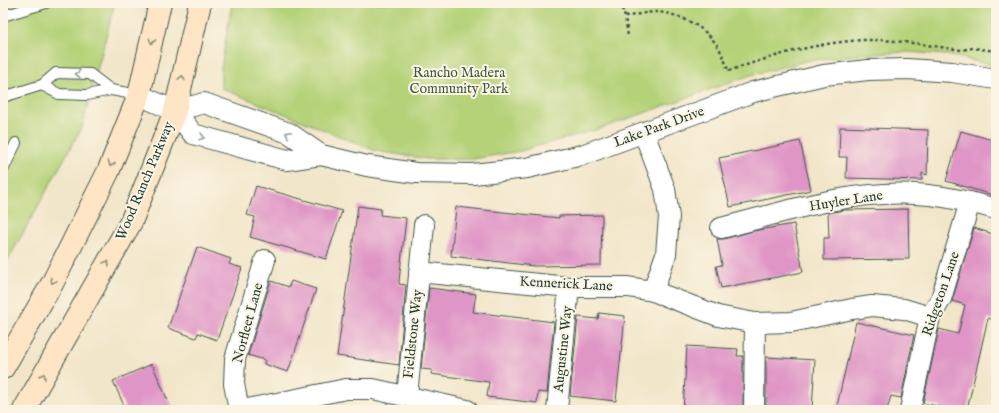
<svg xmlns="http://www.w3.org/2000/svg" width="999" height="413" viewBox="0 0 999 413" font-family="'IM FELL English',serif">
	<style>
		.green { fill: #b5d278; stroke: #6a8856 }
		.building { fill: #df95c6 }
		.lines { fill: none; stroke-linecap: round; stroke-linejoin: round }
		.lane-casing { stroke: #3f564a; stroke-width: 12 }
		.street-casing { stroke: #3f564a; stroke-width: 22 }
		.secondary-casing { stroke: #3f564a; stroke-width: 24 }
		.path { stroke: #3f564a; stroke-width: 2.5; stroke-dasharray: 3 3; stroke-linecap: butt }
		.lane { stroke: #fff; stroke-width: 10 }
		.street { stroke: #fff; stroke-width: 20 }
		.secondary { stroke: #fee5c5; stroke-width: 22 }
		.oneway { stroke: #8e917c }
		.oneway2 { stroke: #8f9e9a }
		.labels { text-anchor: middle; dominant-baseline: central; stroke-width: 4; stroke-linejoin: round; paint-order: stroke }
		.park-label { font-size: 14px; fill: #3d5b42; stroke: #fcf5e5 }
		.street-label { font-size: 14px; fill: #1f3d34; stroke: #fcf5e5 }
	</style>
	<rect width="100%" height="100%" fill="#fcf5e5"/>
	<filter id="ink" filterUnits="userSpaceOnUse"><feTurbulence type="fractalNoise" baseFrequency=".025" numOctaves="2"/><feDisplacementMap in="SourceGraphic" scale="8" xChannelSelector="R" yChannelSelector="G"/><feConvolveMatrix kernelMatrix="1 2 1 2 8 2 1 2 1" color-interpolation-filters="sRGB"/></filter>
	<filter id="wash" filterUnits="userSpaceOnUse"><feTurbulence type="fractalNoise" baseFrequency=".012" numOctaves="4" result="noise"/><feDisplacementMap in="SourceGraphic" scale="16" xChannelSelector="R" yChannelSelector="G"/><feGaussianBlur stdDeviation="0.9" result="paint"/><feColorMatrix in="noise" values="0 0 0 0 0 0 0 0 0 0 0 0 0 0 0 0 0 1.4 0 .05"/><feComposite in="paint" operator="in"/></filter>
	<g filter="url(#wash)">
		<rect width="100%" height="100%" fill="#f2e6c9"/>
		<g class="green">
			<path d="M3,3H115L82,127L3,269Z"/>
			<path d="M232,3H996V66L947,55L907,52L853,55L806,61L751,75L602,128L520,151L473,159H427L376,151L221,88V68Z"/>
		</g>
		<g id="blocks">
			<g class="building">
				<path d="M840,127L928,130L927,175L922,173V180L846,178L847,157H839Z"/>
				<path d="M961,131L996,141V196L946,181Z"/>
				<path d="M800,141L811,190L730,207L719,158Z"/>
				<path d="M256,186L342,211L326,259L250,237L255,217L247,215Z"/>
				<path d="M358,206L381,209L380,215L406,218L399,281V284L406,285L399,365L337,356Z"/>
				<path d="M456,207L559,218V216L602,215L601,265L534,266L451,256Z"/>
				<path d="M908,209L909,259L824,260V238H829L828,213L844,210Z"/>
				<path d="M794,224L803,272L721,288L716,266L722,265L717,239H724L753,231Z"/>
				<path d="M974,228L996,235V311L993,320L988,318L967,410H940L941,407L923,403L939,329L958,334L965,305L952,301Z"/>
				<path d="M197,247L231,259L229,264L242,268L217,340L198,333L196,338L168,328Z"/>
				<path d="M271,281L289,287L291,281L316,289L288,372L264,364L265,360L248,355Z"/>
				<path d="M429,288L476,294L473,312L554,322L547,393L538,392L537,403L487,397L489,382L431,374L432,370L421,369Z"/>
				<path d="M599,313L625,316L616,401L570,396L578,317L598,319Z"/>
				<path d="M856,322L914,335L901,398L891,396L887,410H879L864,407L863,410H856L837,406Z"/>
				<path d="M687,346L738,349L737,356H743V410H683Z"/>
				<path d="M766,357L815,360L812,410H766Z"/>
				<path d="M152,364L172,410H126L113,381Z"/>
			</g>
		</g>
	</g>
	<g filter="url(#ink)">
		<use href="#blocks" fill-opacity="0" stroke="#3f564a" stroke-width="1"/>
		<g class="lines">
			<g class="lane-casing">
				<g id="lane">
					<path d="M3,16L46,3"/>
					<path d="M42,85L59,94L87,95L111,90L139,95"/>
					<path d="M3,97L42,85L56,73L90,74L111,90"/>
					<path d="M3,170L16,143"/>
				</g>
			</g>
			<g class="street-casing">
				<g id="street">
					<path d="M139,95L175,111L193,134L287,160L321,155"/>
					<path d="M175,111L204,103L289,133L321,155L367,166L416,173L473,174L527,168L582,155L753,92L824,75L868,70L907,69L952,72L996,79"/>
					<path d="M644,133L665,189L669,217L666,254L653,291"/>
					<path d="M721,228C785,212 849,190 915,194C941,195 971,202 996,209"/>
					<path d="M419,272L569,287H628L653,291L718,316L755,323L791,322L852,309L872,306L904,309L930,317"/>
					<path d="M407,396L424,225"/>
					<path d="M239,410L234,384L235,359L265,260"/>
					<path d="M243,410L346,389H373L467,410"/>
					<path d="M557,410L569,287"/>
					<path d="M754,410L755,323"/>
					<path d="M910,410L930,317L941,299L970,202"/>
				</g>
			</g>
			<g class="secondary-casing">
				<g id="secondary">
					<path d="M3,368L53,282L108,172L139,95L160,3"/>
					<path d="M24,410L131,222L175,111L200,3"/>
				</g>
			</g>
			<g class="path">
				<path d="M620,3L625,17L628,36"/>
				<path d="M625,17C635,15 646,12 656,12C676,13 700,24 713,40C721,49 725,60 728,71C773,56 817,42 865,40C897,39 930,46 962,50L972,48L996,51"/>
			</g>
			<use href="#lane" class="lane"/>
			<use href="#street" class="street"/>
			<use href="#secondary" class="secondary"/>
		</g>
		<defs><path id="oneway-chevron" d="M-2-3.5L2.5 0L-2 3.5" fill="none" stroke-width="1.6" stroke-linecap="round" stroke-linejoin="round"/></defs>
		<g class="oneway">
			<use href="#oneway-chevron" transform="translate(152 41) rotate(104)"/>
			<use href="#oneway-chevron" transform="translate(182 78) rotate(-77)"/>
			<use href="#oneway-chevron" transform="translate(111 164) rotate(112)"/>
			<use href="#oneway-chevron" transform="translate(107 263) rotate(-60)"/>
			<use href="#oneway-chevron" transform="translate(53 281) rotate(118)"/>
			<use href="#oneway-chevron" transform="translate(43 376) rotate(-60)"/>
		</g>
		<g class="oneway2">
			<use href="#oneway-chevron" transform="translate(78 74) rotate(-178)"/>
			<use href="#oneway-chevron" transform="translate(288 134) rotate(-153)"/>
			<use href="#oneway-chevron" transform="translate(202 137) rotate(16)"/>
		</g>
	</g>
	<g class="labels">
		<g class="park-label">
			<text x="459" y="73">Rancho Madera<tspan x="459" dy="16">Community Park</tspan></text>
		</g>
		<g class="street-label">
			<text transform="translate(659 127) rotate(-20)">Lake Park Drive</text>
			<text transform="translate(145 181) rotate(-67)">Wood Ranch Parkway</text>
			<text transform="translate(846 201) rotate(-9)">Huyler Lane</text>
			<text transform="translate(566 284) rotate(3)">Kennerick Lane</text>
			<text transform="translate(941 294) rotate(-71)">Ridgeton Lane</text>
			<text transform="translate(248 323) rotate(-75)">Norfleet Lane</text>
			<text transform="translate(413 334) rotate(-84)">Fieldstone Way</text>
			<text transform="translate(563 349) rotate(-84)">Augustine Way</text>
		</g>
	</g>
	<rect width="999" height="413" fill="none" stroke="#fcf5e5" stroke-width="16"/>
</svg>
